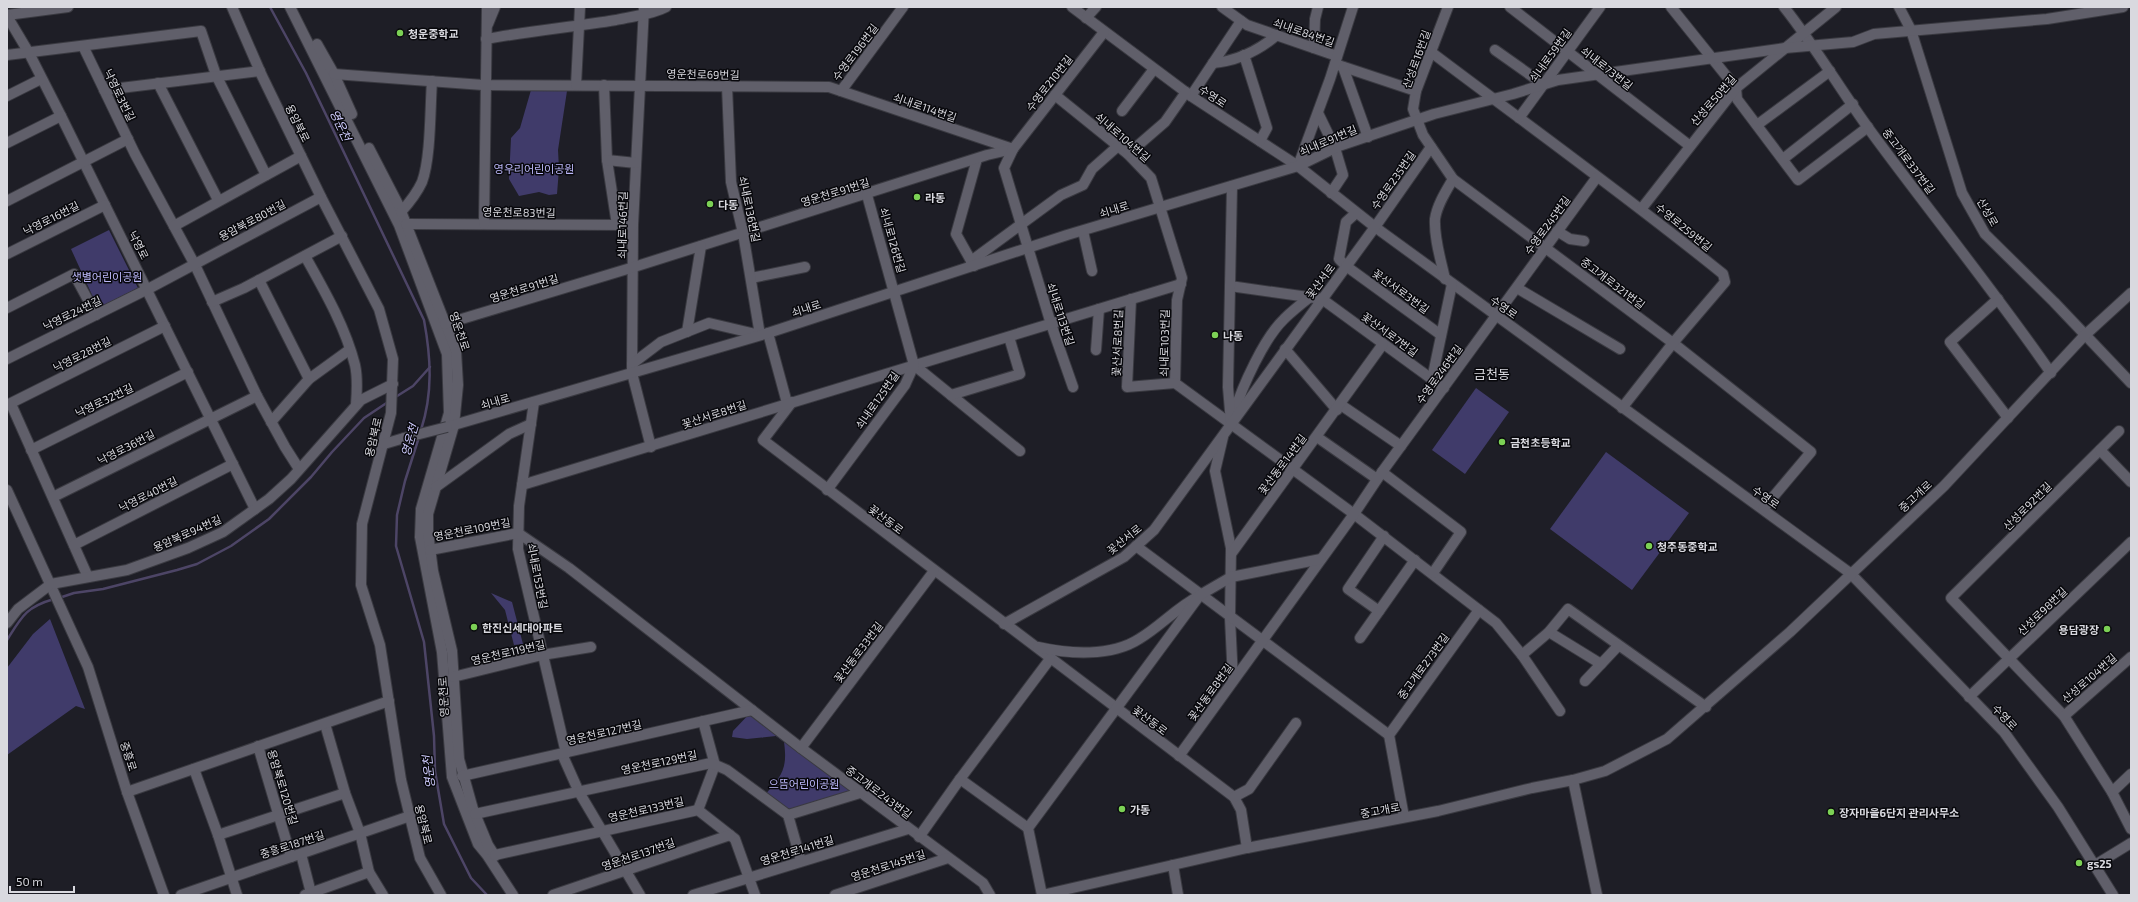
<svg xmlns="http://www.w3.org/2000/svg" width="2138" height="902" viewBox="0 0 2138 902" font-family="'Exo 2','Noto Sans KR',sans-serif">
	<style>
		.green { fill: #403b6a }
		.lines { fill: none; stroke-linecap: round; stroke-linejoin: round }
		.stream { stroke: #4d4566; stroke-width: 2.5 }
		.minor-casing { stroke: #3a3a41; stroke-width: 12 }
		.minor { stroke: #605f6a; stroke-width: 10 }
		.minor-bridge-casing { stroke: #3a3a41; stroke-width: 12; stroke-linecap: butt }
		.minor-bridge { stroke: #605f6a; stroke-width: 10 }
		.poi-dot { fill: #7cd155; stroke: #08080c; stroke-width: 1.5 }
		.labels { text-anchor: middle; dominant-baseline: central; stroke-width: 3; stroke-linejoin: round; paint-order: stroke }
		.street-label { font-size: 11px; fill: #d9d9df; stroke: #08080c }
		.poi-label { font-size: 11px; font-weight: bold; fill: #d9d9df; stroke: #08080c; text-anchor: start }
		.park-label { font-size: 11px; fill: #bcb8f9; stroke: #08080c }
		.water-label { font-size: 12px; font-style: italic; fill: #d0cdff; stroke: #08080c }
		.quarter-label { font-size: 13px; fill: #d9d9df; stroke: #08080c }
	</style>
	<rect width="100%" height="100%" fill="#1e1e26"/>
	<g class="green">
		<path d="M531,90L567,91L558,150L559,169L557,194L549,195L539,192L519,196L509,179L511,138L520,128Z"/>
		<path d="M109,230L138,288L98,308L71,249Z"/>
		<path d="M1476,388L1509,412L1465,474L1432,450Z"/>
		<path d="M1606,452L1689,513L1632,590L1550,529Z"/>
		<path d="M491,593L512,602L523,644L514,645L505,610Z"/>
		<path d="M50,619L85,709L76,706L7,755V668L33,634Z"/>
		<path d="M752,711L858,792L788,814L764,796C781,776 788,770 784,742L776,736L747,739L732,737L733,731Z"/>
	</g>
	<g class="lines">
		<g class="stream">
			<path d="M270,7L306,73L424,320C431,358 433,393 421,430"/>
			<path d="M394,398L413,386L430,367"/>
			<path d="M419,437L405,481L397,515L396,546L424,642L434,736L435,771L444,824L471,878L487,895"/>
			<path d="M59,598L74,593L103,589L177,570L197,564L231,546L269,519L311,477L332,452L364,418L388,402"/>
			<path d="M7,640C22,616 26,607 54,599"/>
		</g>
		<g class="minor-casing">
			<g id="minor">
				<path d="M232,7L262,76L321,197L379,309L393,359L391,413L362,524L361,585L380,645L401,780L420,858L441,895"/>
				<path d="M290,7L399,225L447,354L449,413L421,509L420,537L442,652L452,777L478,844L487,855L513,895"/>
				<path d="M644,7L633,225L632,373L651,447"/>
				<path d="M1072,7L1191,96L1298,166L1375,227L1850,573L2004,732L2058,807L2113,895"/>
				<path d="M1222,7L1247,25L1337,56"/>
				<path d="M1448,7L1416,91L1413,109L1423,135L1453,179L1673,343L1811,452L1763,509"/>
				<path d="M1510,7L1690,146"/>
				<path d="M1671,7L1736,88L1737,99L1798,180L1868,127"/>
				<path d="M1784,7C1815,46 1840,89 1869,129C1929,211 1993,289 2051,373"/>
				<path d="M1899,7L1911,30L1962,193L1985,234L2054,302L2131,383"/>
				<path d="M7,15L68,7"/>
				<path d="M7,16L29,53L61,116L255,509"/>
				<path d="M1086,18L1096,7"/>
				<path d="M488,24L495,7"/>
				<path d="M486,39C530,31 573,27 616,20C633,16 651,15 666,7"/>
				<path d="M317,44L334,74L352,114"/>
				<path d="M83,46L135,154L195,265L257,396L285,447L299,469"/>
				<path d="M1314,48L1315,19L1318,7"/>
				<path d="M1495,50L1543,84"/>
				<path d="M1431,52C1529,126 1628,197 1723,274L1725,282L1673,343L1622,408"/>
				<path d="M7,55L201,31L216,75L266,175"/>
				<path d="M1244,55L1267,128L1260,141"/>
				<path d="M1213,63C1237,61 1258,51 1277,35"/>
				<path d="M1335,64L1416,91"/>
				<path d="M1343,67L1368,137"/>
				<path d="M334,74L483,85L829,87L1013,149"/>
				<path d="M158,83L218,200"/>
				<path d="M576,85L580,7"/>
				<path d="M604,85L607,160L617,225"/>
				<path d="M104,90L260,71"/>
				<path d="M841,91L903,7"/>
				<path d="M1055,95L1128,154L1151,178L1182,278L1177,300L1175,383L1354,514L1496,623L1522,655L1560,711"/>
				<path d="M7,96L41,79"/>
				<path d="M1191,96L1241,21"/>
				<path d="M1122,111L1154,69"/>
				<path d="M1318,113L1335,148L1343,175L1331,193"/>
				<path d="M1519,118L1600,7"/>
				<path d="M1757,125L1830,71"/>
				<path d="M7,143L61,116"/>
				<path d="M369,148L399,206L456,351L458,385L454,425L428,514V532L433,571L452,651L459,759L473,809L488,845L495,856"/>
				<path d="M1128,154L1165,122L1186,92"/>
				<path d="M1783,159L1853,104"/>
				<path d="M607,160L636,163"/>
				<path d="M1298,166L1330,79L1353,7"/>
				<path d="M7,201L128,139"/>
				<path d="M1642,208L1736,88L1836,7"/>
				<path d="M401,212C409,203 417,193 422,182C431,158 430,108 432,81"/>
				<path d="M1356,213L1346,222L1339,259L1346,266L1441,335"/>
				<path d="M406,224L633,225"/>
				<path d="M484,224L487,7"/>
				<path d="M174,226L301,156"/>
				<path d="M1083,231L1092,271"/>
				<path d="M1557,231L1570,239L1584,241"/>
				<path d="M7,254L105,205"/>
				<path d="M305,256C324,290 345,326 355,365C358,378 357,392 356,405"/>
				<path d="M971,261L1061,195L1083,185L1092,169L1118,146"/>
				<path d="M974,266L956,234L977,159"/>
				<path d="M751,278L805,267"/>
				<path d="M1445,279C1441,260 1434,239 1435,219C1437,205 1446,191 1453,179"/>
				<path d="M259,280L309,379"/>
				<path d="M1230,286L1322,299L1444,388"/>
				<path d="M1517,288L1620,349"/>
				<path d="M1131,299L1127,387L1175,383"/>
				<path d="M1998,299L1950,342L2008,418"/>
				<path d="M212,302L244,288L342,236"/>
				<path d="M7,308L74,274L96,315"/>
				<path d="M445,324L634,267L987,155L1013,149"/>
				<path d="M687,332L701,246"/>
				<path d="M768,333L787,403"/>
				<path d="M1285,349L1337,410"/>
				<path d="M1096,350L1099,309"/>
				<path d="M7,359L148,289L321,197"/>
				<path d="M632,364L661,342L709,323L760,335L743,233L731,182L727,86"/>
				<path d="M914,365L1020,451"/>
				<path d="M1432,379L1452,284"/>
				<path d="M1073,387L1051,324L1004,168L1013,149L1104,32"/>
				<path d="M951,395L1020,374L1009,337"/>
				<path d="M534,402L519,506L518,549L566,753"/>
				<path d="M792,402L763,440L1234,797L1241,810L1247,848"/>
				<path d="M11,404L88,577"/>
				<path d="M7,405L165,326"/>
				<path d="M1341,405L1401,446"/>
				<path d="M1234,413C1242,387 1264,338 1284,319C1292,311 1301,304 1310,297"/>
				<path d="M271,422L309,379L349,350"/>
				<path d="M1231,423L1228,387L1232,186"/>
				<path d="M447,427L768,333L1067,235L1298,166L1339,146L1434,114L1513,94L1558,80L1785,48L1853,42L1874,34L2047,19L2123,7"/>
				<path d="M2119,431L1951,598L2064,716L2112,792L2131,829"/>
				<path d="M1223,437L1215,471L1231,548L1230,618L1233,680"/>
				<path d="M1317,437L1377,479"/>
				<path d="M384,444L404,438"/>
				<path d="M31,450L188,372"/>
				<path d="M2100,450L2131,482"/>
				<path d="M1382,472L1461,532L1433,573"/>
				<path d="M522,485L1181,284"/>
				<path d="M436,487L509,434L531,424"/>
				<path d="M7,490L88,667L127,792L164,895"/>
				<path d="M827,490L905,385L914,365L867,195"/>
				<path d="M53,497L257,396"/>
				<path d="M74,545L233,464"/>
				<path d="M1136,546L1389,735"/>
				<path d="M430,550L518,533L569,568L801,748L983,883L990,895"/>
				<path d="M1231,554L1383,344"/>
				<path d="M1379,611L1348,589L1384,536"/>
				<path d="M7,623L18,609L51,584L127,570L188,548L223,532L269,499L291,479L361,400L393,384"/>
				<path d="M1004,624L1124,557L1154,530L1375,227L1431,147"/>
				<path d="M1549,632L1601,664"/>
				<path d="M1360,638L1415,560"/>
				<path d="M1038,647C1069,654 1111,657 1139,639C1161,626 1176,608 1199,596"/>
				<path d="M1522,655L1549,632L1568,609L1706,707"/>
				<path d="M453,677L542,655L591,647"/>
				<path d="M1585,681L1618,646"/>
				<path d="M1969,697L2131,542"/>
				<path d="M2064,716L2131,657"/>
				<path d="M325,724L345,793L360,833L369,872L383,895"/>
				<path d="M258,746L291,857"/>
				<path d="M801,748L934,571"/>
				<path d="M562,754L579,792L640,895"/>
				<path d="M1179,756L1354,514L1382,472L1597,177"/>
				<path d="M194,769L218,835L237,895"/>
				<path d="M462,776L752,710"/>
				<path d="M960,779L1028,828"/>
				<path d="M1573,780L1597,895"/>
				<path d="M127,792L389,701"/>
				<path d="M2112,792L2131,774"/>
				<path d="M1234,797L1249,789L1296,723"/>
				<path d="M698,810L715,765L703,721"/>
				<path d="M475,814L711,763L727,770L788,815L801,861"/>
				<path d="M788,815L860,793"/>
				<path d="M1404,817L1389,735L1479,610"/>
				<path d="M218,835L345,793"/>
				<path d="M919,837L960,779L1050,659"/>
				<path d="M301,854L311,893"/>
				<path d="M495,855L698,810L735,839L755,895"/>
				<path d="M1173,865L1178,895"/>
				<path d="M2095,865L2131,843"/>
				<path d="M181,895L410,816"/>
				<path d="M305,895L369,872"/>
				<path d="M553,895L730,835"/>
				<path d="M693,895L908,829"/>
				<path d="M835,895L948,858"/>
				<path d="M1042,895L1247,848L1438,811L1532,788L1573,780L1605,771L1667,739L1790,632L1944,486L2084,336L2131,293"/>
				<path d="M1042,895L1028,828L1200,595L1231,577L1321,559"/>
			</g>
		</g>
		<use href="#minor" class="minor"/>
		<g class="minor-bridge-casing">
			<path id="minor-bridge" d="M404,438L447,427"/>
		</g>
		<use href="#minor-bridge" class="minor-bridge"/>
	</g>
	<g class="poi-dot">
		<circle cx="400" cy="33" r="4"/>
		<circle cx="917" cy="197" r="4"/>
		<circle cx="710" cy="204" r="4"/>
		<circle cx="1215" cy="335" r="4"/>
		<circle cx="1502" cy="442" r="4"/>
		<circle cx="1649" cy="546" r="4"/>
		<circle cx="474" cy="627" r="4"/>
		<circle cx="2107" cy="629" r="4"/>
		<circle cx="1122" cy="809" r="4"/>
		<circle cx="1831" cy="812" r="4"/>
		<circle cx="2079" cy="863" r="4"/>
	</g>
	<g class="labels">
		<g class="street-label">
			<text transform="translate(1304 32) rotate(19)">쇠내로84번길</text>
			<text transform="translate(855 52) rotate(-53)">수영로196번길</text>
			<text transform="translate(1550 55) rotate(-54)">쇠내로59번길</text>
			<text transform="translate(1416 59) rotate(-70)">산성로16번길</text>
			<text transform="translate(1607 68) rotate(38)">쇠내로73번길</text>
			<text transform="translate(703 74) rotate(1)">영운천로69번길</text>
			<text transform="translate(1049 83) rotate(-52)">수영로210번길</text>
			<text transform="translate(120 95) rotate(64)">낙영로3번길</text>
			<text transform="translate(1213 96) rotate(34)">수영로</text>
			<text transform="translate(1713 100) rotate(-49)">산성로50번길</text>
			<text transform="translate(925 107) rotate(19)">쇠내로114번길</text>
			<text transform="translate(298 123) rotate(64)">용암북로</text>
			<text transform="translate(1123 137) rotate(41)">쇠내로104번길</text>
			<text transform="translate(1328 140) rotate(-23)">쇠내로91번길</text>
			<text transform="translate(1909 161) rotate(53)">중고개로337번길</text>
			<text transform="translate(1393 180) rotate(-55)">수영로235번길</text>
			<text transform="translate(835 192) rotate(-17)">영운천로91번길</text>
			<text transform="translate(750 209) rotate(78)">쇠내로136번길</text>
			<text transform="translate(1114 209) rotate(-17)">쇠내로</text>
			<text transform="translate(519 212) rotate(1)">영운천로83번길</text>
			<text transform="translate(1988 212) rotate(60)">산성로</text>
			<text transform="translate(51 218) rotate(-27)">낙영로16번길</text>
			<text transform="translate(252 220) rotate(-28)">용암북로80번길</text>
			<text transform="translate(622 225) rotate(-89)">쇠내로146번길</text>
			<text transform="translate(1547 225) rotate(-54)">수영로245번길</text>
			<text transform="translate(1684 227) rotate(39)">수영로259번길</text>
			<text transform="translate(893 240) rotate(74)">쇠내로126번길</text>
			<text transform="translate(139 245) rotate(63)">낙영로</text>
			<text transform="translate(1320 281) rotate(-53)">꽃산서로</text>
			<text transform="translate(1613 283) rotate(37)">중고개로321번길</text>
			<text transform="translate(524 288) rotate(-17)">영운천로91번길</text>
			<text transform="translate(1401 291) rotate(36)">꽃산서로3번길</text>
			<text transform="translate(1504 307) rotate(36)">수영로</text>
			<text transform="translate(806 308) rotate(-18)">쇠내로</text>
			<text transform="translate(72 313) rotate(-26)">낙영로24번길</text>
			<text transform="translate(1061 314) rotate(72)">쇠내로113번길</text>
			<text transform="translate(460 331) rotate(71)">영운천로</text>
			<text transform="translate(1390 334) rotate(36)">꽃산서로7번길</text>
			<text transform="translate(1117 343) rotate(-88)">꽃산서로8번길</text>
			<text transform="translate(1164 343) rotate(-89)">쇠내로103번길</text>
			<text transform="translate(82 354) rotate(-27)">낙영로28번길</text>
			<text transform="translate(1439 374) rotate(-54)">수영로246번길</text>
			<text transform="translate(104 400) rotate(-26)">낙영로32번길</text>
			<text transform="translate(877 400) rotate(-55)">쇠내로125번길</text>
			<text transform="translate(495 401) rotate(-16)">쇠내로</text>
			<text transform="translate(714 414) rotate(-18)">꽃산서로8번길</text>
			<text transform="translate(373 437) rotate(-77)">용암북로</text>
			<text transform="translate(126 447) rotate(-27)">낙영로36번길</text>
			<text transform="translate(1282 464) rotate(-53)">꽃산동로14번길</text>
			<text transform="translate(148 494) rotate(-27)">낙영로40번길</text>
			<text transform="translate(1915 496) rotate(-43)">중고개로</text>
			<text transform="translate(1766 497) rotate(36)">수영로</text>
			<text transform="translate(2027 506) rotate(-45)">산성로92번길</text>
			<text transform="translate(886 519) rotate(37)">꽃산동로</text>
			<text transform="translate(472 529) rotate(-11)">영운천로109번길</text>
			<text transform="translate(187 533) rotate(-24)">용암북로94번길</text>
			<text transform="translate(1124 539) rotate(-39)">꽃산서로</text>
			<text transform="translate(538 576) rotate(79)">쇠내로153번길</text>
			<text transform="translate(2042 611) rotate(-44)">산성로98번길</text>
			<text transform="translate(508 652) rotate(-13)">영운천로119번길</text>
			<text transform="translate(858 652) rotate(-53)">꽃산동로33번길</text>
			<text transform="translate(1423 666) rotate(-54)">중고개로273번길</text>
			<text transform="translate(2089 678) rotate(-41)">산성로104번길</text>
			<text transform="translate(1210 692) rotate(-54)">꽃산동로8번길</text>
			<text transform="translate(443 697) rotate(-93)">영운천로</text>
			<text transform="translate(2005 717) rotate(47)">수영로</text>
			<text transform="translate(1150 720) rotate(37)">꽃산동로</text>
			<text transform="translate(604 732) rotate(-13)">영운천로127번길</text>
			<text transform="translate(129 756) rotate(72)">중흥로</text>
			<text transform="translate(659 762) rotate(-12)">영운천로129번길</text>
			<text transform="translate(283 787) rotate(73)">용암북로120번길</text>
			<text transform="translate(879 792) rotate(37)">중고개로243번길</text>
			<text transform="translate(646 809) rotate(-13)">영운천로133번길</text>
			<text transform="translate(1380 810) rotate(-11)">중고개로</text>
			<text transform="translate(424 824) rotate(76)">용암북로</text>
			<text transform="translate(292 844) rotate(-18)">중흥로187번길</text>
			<text transform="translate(797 850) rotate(-17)">영운천로141번길</text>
			<text transform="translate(638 854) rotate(-19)">영운천로137번길</text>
			<text transform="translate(888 865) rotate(-18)">영운천로145번길</text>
		</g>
		<g class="poi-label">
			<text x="408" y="33">청운중학교</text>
			<text x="925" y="197">라동</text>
			<text x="718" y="204">다동</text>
			<text x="1223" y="335">나동</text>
			<text x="1510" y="442">금천초등학교</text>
			<text x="1657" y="546">청주동중학교</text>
			<text x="482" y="627">한진신세대아파트</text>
			<text x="2099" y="629" text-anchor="end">용담광장</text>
			<text x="1130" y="809">가동</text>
			<text x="1839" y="812">장자마을6단지 관리사무소</text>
			<text x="2087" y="863">gs25</text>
		</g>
		<g class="park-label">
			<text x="534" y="168">영우리어린이공원</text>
			<text x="107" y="276">샛별어린이공원</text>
			<text x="804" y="783">으뜸어린이공원</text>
		</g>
		<g class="water-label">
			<text transform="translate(341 125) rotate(65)">영운천</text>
			<text transform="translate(409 440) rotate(-74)">영운천</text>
			<text transform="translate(428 772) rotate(-96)">영운천</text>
		</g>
		<g class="quarter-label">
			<text x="1492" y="374">금천동</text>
		</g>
	</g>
	<rect width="2138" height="902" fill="none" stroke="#d9d9df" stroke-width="16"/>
	<path d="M10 886v6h64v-6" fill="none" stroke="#d9d9df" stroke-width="2"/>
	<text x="16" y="886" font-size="12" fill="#d9d9df" stroke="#08080c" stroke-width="3" paint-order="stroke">50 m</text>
</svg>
